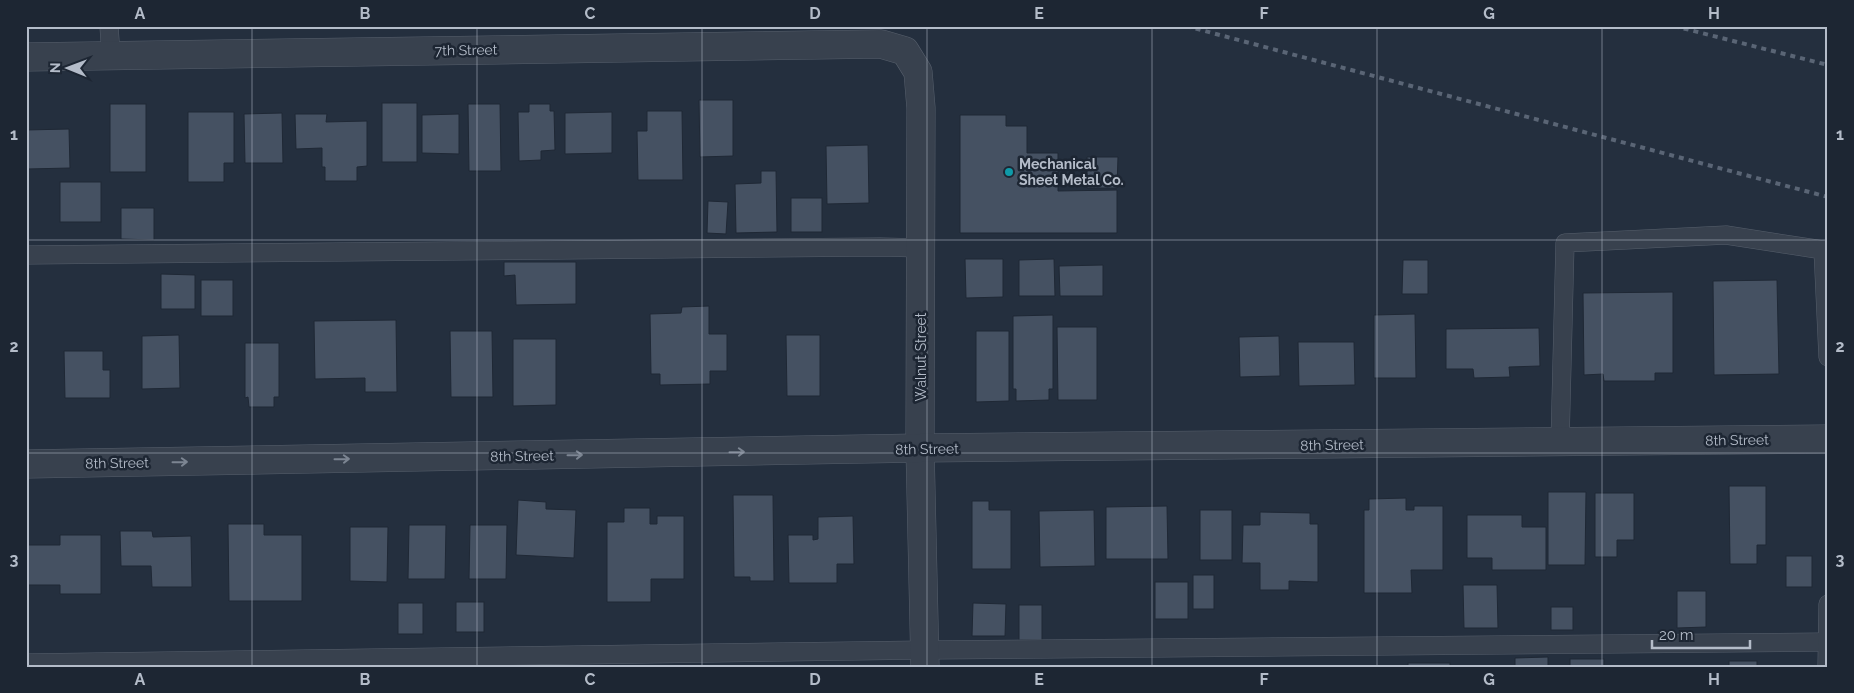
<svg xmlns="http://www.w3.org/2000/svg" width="1854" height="693" viewBox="0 0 1854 693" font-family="Raleway,sans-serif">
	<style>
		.building { fill: #455162; stroke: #1f2835 }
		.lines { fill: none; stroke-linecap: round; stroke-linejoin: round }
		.service-casing { stroke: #565f6c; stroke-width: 19 }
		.minor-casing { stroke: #565f6c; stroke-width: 29 }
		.service { stroke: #38414e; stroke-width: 18 }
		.minor { stroke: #38414e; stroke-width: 28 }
		.rail { stroke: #5a6575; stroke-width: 4; stroke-dasharray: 5 5; stroke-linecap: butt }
		.oneway { stroke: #7c8592 }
		.grid { fill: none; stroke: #b4bcc9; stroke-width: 1; stroke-opacity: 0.55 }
		.culture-dot { fill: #0f9aa8; stroke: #1d2633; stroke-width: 2 }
		.labels { text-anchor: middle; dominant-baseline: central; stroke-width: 5; stroke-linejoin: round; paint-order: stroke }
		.street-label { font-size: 14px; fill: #b4bcc9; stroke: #1d2633 }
		.poi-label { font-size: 14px; font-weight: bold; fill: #b4bcc9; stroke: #1d2633; text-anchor: start }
		.neatline { fill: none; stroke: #b4bcc9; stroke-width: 2 }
		.grid-label { font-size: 16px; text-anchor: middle; font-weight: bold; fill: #b4bcc9 }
	</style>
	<rect width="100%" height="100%" fill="#242f3e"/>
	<g class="building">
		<path d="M699,100H733V156L700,157Z"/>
		<rect x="382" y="103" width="35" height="59"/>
		<rect x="110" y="104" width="36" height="68"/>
		<path d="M468,104H500L501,171H469Z"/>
		<path d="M529,104H550V111H554L555,150L541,151V160L519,161L518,112H529Z"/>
		<path d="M647,111H682L683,180H638L637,131H647Z"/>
		<path d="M188,112H234V163H224V182H188Z"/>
		<path d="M612,112V153L565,154V113Z"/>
		<path d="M282,113L283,163H245L244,114Z"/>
		<path d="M295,114H327L326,122L367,121V166L357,167V181H325V167H322V148L296,149Z"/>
		<path d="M459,114V154L422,153V115Z"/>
		<path d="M960,115H1006V126H1027V153H1058V191L1117,190V233H960Z"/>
		<path d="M69,129L70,168L27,169L26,130Z"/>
		<path d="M868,145L869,203L827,204L826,146Z"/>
		<path d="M1087,157H1118L1117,188H1087Z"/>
		<path d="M761,171H776L777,232L736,233L735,184L761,183Z"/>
		<rect x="60" y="182" width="41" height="40"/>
		<rect x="791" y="198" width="31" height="34"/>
		<path d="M708,201L728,202L726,234L707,233Z"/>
		<path d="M121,208H154V240L121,239Z"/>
		<path d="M965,259H1003V297L966,298Z"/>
		<path d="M1054,259L1055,296H1019V260Z"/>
		<path d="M1403,260H1428V294H1402Z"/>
		<path d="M504,262H576V304L516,305L515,275L504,276Z"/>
		<path d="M1103,265V296H1060L1059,266Z"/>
		<path d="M161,274L195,275V309H161Z"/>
		<rect x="201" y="280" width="32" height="36"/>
		<path d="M1777,280L1779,374L1714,375L1713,281Z"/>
		<path d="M1673,292V373H1655V381H1604L1603,374L1584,375L1583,293Z"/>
		<path d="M709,306V334H727V371H710V384L660,385V374H651L650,314L681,313L682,307Z"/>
		<path d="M1415,314L1416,378H1374V315Z"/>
		<path d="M1053,315V389H1049V400L1016,401V389H1013V316Z"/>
		<path d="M396,320L397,392H365V378L315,379L314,321Z"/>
		<path d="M1057,327H1097V400H1058Z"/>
		<path d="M1539,328L1540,366L1509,367L1510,377L1474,378L1473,369H1446V329Z"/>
		<path d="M450,331H492L493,397H451Z"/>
		<path d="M976,331H1009V401L976,402Z"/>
		<path d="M179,335L180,388L142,389V336Z"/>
		<path d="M786,335H820V396H787Z"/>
		<path d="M1279,336L1280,376L1240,377L1239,337Z"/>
		<path d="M513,339H556V405L513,406Z"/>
		<path d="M1298,342H1354L1355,385L1299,386Z"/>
		<path d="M245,343H279V397H274V407H249L248,397L245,398Z"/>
		<path d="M64,351H103V370H110V398H65Z"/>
		<path d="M1729,486H1766V545H1757V564H1730Z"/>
		<path d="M1548,492H1586L1585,565H1548Z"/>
		<path d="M1595,493H1634V540H1617V557H1595Z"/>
		<path d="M733,495H773L774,581H750V577H734Z"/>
		<path d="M1406,498V510H1414V506H1443V570H1411L1412,593H1364V510H1369V499Z"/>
		<path d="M518,500L546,502V509L576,510L574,558L516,555Z"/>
		<path d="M972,501H989V510H1011V569H972Z"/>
		<path d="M1167,506L1168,559H1106V507Z"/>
		<path d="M624,508H650V524H657V516H684V579H651V602H607V522H624Z"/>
		<path d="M1094,510L1095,566L1040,567L1039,511Z"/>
		<rect x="1200" y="510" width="32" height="50"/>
		<path d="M1260,512L1310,513V524H1318V582L1289,581V590H1260V563H1242L1243,525H1260Z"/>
		<path d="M1467,515H1522V527H1546V570H1492V558H1467Z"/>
		<path d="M853,516L854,564H837V583H789L788,535H813V540L818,539V517Z"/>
		<path d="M228,524H264V535H302V601H229Z"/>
		<path d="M409,525H446L445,579H408Z"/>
		<path d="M470,525H507L506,579H469Z"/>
		<path d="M350,527H388L387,582L350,581Z"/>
		<path d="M120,531H152L153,537L191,536L192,587H152L151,566H121Z"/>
		<path d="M60,535H101V594H60V585H28V545H60Z"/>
		<rect x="1786" y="556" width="26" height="31"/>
		<rect x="1193" y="575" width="21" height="34"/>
		<rect x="1155" y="582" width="33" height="37"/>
		<path d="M1463,585H1497L1498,628H1464Z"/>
		<path d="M1677,591H1706V627L1677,628Z"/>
		<rect x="456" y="602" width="28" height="30"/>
		<rect x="398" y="603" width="25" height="31"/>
		<path d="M973,603L1006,604L1005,636H972Z"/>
		<rect x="1019" y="605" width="23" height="35"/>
		<rect x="1551" y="607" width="22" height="23"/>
		<path d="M1548,657V667H1515V658Z"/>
		<rect x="1570" y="659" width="34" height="8"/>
		<rect x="1729" y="661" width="28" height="6"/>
		<rect x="1408" y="663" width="42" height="4"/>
	</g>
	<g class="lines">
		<g class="service-casing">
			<g id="service">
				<path d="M109,26L111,56"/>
				<path d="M26,255L880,247L922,248"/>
				<path d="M1560,443L1565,243L1726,235L1823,250L1828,357"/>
				<path d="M26,663L925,650L1827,642"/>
				<path d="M1827,667L1828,604"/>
			</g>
		</g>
		<g class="minor-casing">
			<g id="minor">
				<path d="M26,57L881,44L905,51L918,72L921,108L920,448L925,667"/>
				<path d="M26,464L920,448L1828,439"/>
			</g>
		</g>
		<use href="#service" class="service"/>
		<use href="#minor" class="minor"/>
		<g class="rail">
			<path d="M1186,26L1828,197"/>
			<path d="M1674,26L1828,65"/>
		</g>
	</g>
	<defs><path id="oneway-shaft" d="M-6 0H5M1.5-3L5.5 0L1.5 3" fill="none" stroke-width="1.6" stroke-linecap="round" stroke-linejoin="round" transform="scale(1.25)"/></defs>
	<g class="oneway">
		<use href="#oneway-shaft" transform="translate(737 452) rotate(-1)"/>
		<use href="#oneway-shaft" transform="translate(575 455) rotate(-1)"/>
		<use href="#oneway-shaft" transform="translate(342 459) rotate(-1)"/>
		<use href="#oneway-shaft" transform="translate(180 462) rotate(-1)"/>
	</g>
	<path class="grid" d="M252,26V667M477,26V667M702,26V667M927,26V667M1152,26V667M1377,26V667M1602,26V667M26,240H1828M26,453H1828"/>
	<circle class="culture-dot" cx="1009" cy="172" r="5"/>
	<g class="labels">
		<g class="street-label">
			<text transform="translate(466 50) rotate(-1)">7th Street</text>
			<text transform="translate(921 357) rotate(-90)">Walnut Street</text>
			<text transform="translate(1737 440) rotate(-1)">8th Street</text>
			<text transform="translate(1332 445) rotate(-1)">8th Street</text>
			<text transform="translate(927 449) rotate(-1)">8th Street</text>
			<text transform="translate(522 456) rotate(-1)">8th Street</text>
			<text transform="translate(117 463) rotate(-1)">8th Street</text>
		</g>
		<g class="poi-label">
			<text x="1019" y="164">Mechanical<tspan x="1019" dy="16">Sheet Metal Co.</tspan></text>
		</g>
	</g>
	<rect width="1854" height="693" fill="none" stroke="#1d2633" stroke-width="55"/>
	<g transform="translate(68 68) rotate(271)" stroke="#1d2633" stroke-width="4" paint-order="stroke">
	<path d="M0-4L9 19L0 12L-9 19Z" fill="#b4bcc9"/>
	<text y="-8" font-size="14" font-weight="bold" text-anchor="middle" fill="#b4bcc9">N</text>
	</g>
	<path d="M1652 640v8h98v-8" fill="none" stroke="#b4bcc9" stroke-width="2.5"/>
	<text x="1659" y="640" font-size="15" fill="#b4bcc9" stroke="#1d2633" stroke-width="4" paint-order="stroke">20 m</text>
	<rect x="28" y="28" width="1798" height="638" class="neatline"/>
	<g class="grid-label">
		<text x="140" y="19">A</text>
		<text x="365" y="19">B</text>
		<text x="590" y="19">C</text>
		<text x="815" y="19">D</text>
		<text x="1039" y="19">E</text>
		<text x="1264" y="19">F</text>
		<text x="1489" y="19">G</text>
		<text x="1714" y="19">H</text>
		<text x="14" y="140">1</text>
		<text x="1840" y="140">1</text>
		<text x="14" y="352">2</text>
		<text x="1840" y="352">2</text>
		<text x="14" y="565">3</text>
		<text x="1840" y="565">3</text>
		<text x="140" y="685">A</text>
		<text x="365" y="685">B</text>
		<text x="590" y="685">C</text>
		<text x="815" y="685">D</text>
		<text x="1039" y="685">E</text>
		<text x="1264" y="685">F</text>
		<text x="1489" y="685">G</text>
		<text x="1714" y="685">H</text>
	</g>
</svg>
